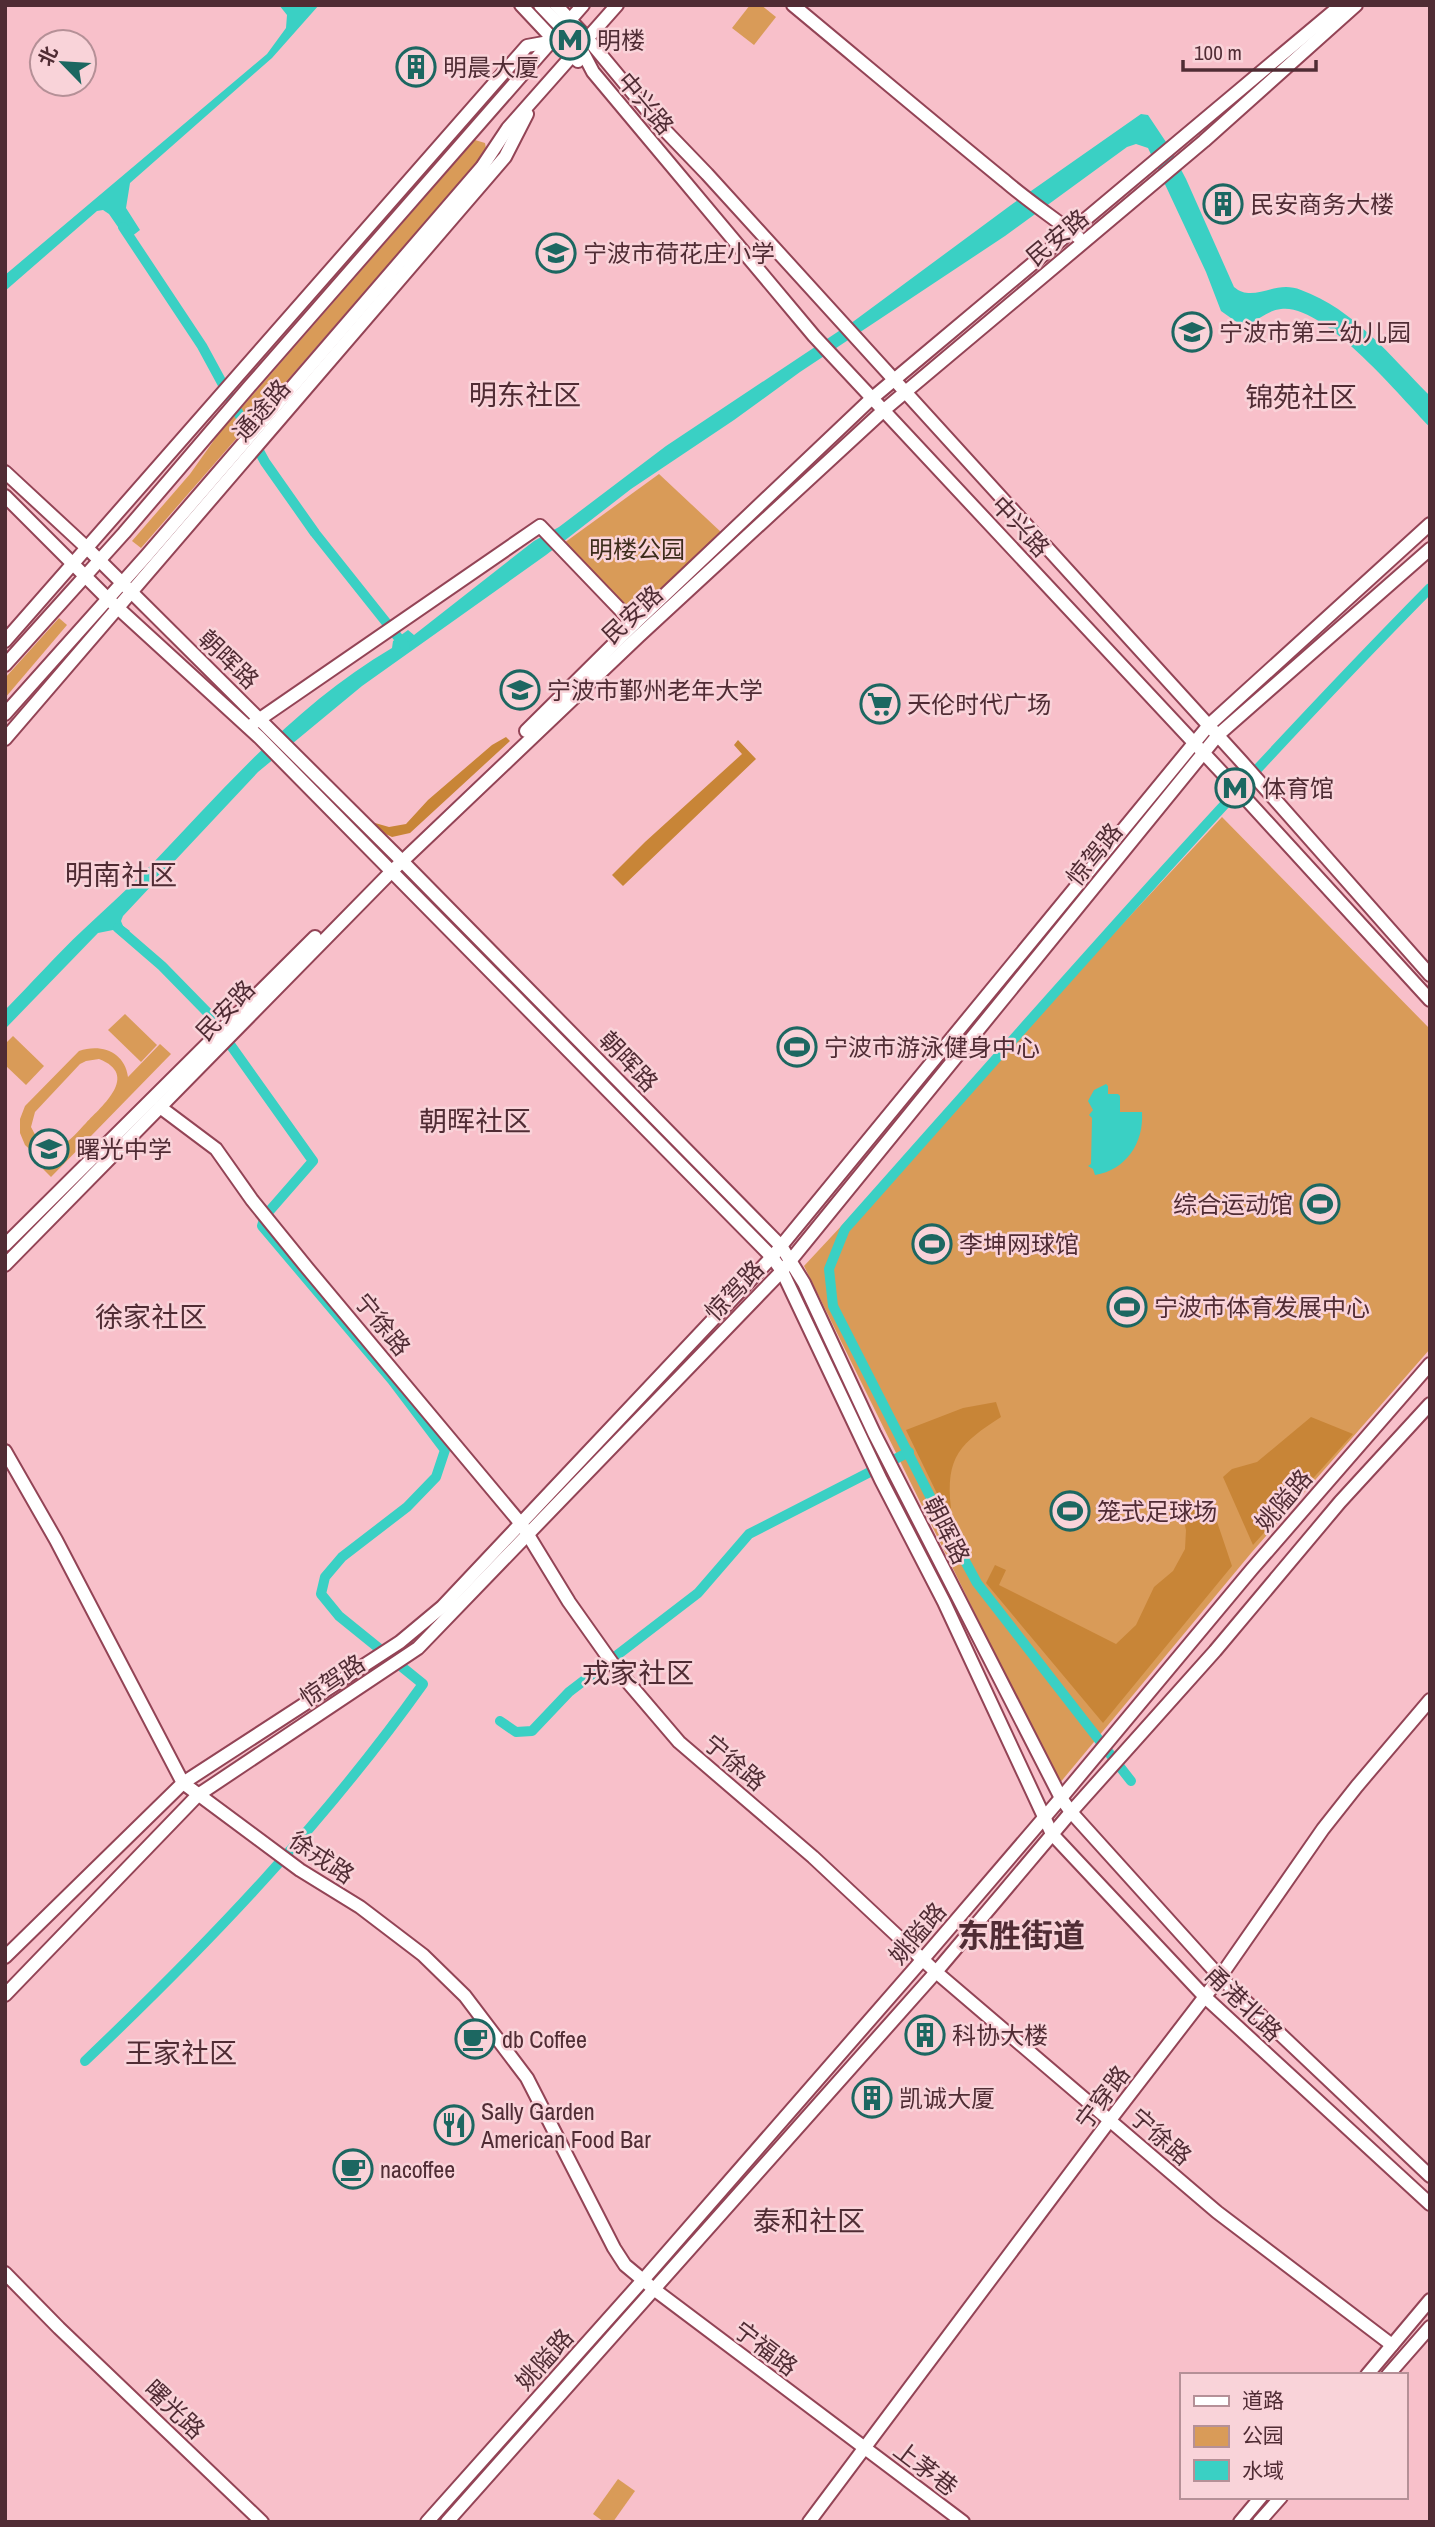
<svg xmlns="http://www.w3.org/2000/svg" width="1435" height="2527" viewBox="0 0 1435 2527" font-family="'Archivo Narrow','Noto Sans SC',sans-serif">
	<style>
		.green { fill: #d99b58; fill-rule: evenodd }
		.forest { fill: #c88537 }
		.water { fill: #3ad0c4 }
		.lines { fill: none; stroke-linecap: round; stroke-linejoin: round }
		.canal { stroke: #3ad0c4; stroke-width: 10 }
		.secondary-casing { stroke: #934456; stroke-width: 16 }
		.primary-casing { stroke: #934456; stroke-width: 16 }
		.secondary { stroke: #fff; stroke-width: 12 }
		.primary { stroke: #fff; stroke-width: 12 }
		.labels { text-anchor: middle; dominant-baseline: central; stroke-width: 5; stroke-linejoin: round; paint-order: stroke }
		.poi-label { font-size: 24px; fill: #502c34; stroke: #f9d3d9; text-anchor: start }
		.street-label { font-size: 24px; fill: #502c34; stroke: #f9d3d9 }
		.park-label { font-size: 24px; fill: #3c2c1b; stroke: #f9d3d9 }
		.quarter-label { font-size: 28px; fill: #502c34; stroke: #f9d3d9 }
		.district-label { font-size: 32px; font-weight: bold; fill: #502c34; stroke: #f9d3d9 }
	</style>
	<rect width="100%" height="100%" fill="#f8c0ca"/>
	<g class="green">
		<path d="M750,5H761L776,17L754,45L732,28Z"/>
		<path d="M475,140L485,143L486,149L481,158L141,548L132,541L190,474L217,436Z"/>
		<path d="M659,474L722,533L634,616L564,543Z"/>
		<path d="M59,618L67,625L5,698V678Z"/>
		<path d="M1222,817L1430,1029V1349L1252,1552L1059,1784L804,1266Z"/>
		<path d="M125,1014L157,1045L141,1062L108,1030Z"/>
		<path d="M13,1036L44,1066L26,1085L5,1065V1044Z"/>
		<path d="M160,1044L171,1054L51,1177L43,1169L50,1160L36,1155L25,1145L20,1133V1119L25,1106L79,1051C101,1043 125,1052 128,1077ZM99,1059C140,1075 102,1106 86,1123C79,1130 70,1142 61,1145C53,1148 46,1146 39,1142L31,1127L35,1112L80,1064L86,1061Z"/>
		<path d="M618,2479L635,2491L613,2522H604L593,2514Z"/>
	</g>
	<g class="forest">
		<path d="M506,737L510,741L410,833L392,837L373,828L375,823L389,827L406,824L428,800L492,745Z"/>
		<path d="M738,740L756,759L623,886L612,875L645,842L742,754L734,745Z"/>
		<path d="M996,1402L1001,1417C961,1443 945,1456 951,1508L946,1512L906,1430L963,1408Z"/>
		<path d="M1311,1417L1353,1434L1253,1545L1223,1477L1232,1469L1257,1462Z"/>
		<path d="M1209,1498L1232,1566L1103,1723L986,1583L995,1565L1006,1570L999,1585L1116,1644L1136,1625L1154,1587L1173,1571L1185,1549L1186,1530L1183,1517L1187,1507Z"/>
	</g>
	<g class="water">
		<path d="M279,5H319L272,58L130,183L126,208L140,230L127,240L109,214L103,210L97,211L5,291V275L267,54L286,28L287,15Z"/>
		<path d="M1141,114L1148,115L1168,145L1186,179L1234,287C1254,304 1274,279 1301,290C1354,309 1391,357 1430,396V427C1400,397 1324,303 1281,309C1269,310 1259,319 1248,325L1238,323L1221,311L1206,272L1148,148L1136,144L1127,147L1005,236L800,372L734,420L631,489L546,555L362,686L258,772L123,916L121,921L123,926L130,931L123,938L113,930L98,933L5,1029V1010C31,984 56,955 83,930C106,908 130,887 152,864C227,785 297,704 392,648L393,641L408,630L414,635L534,541L559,527L666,446L854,321L1011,205Z"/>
		<path d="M1106,1084L1108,1086V1094H1118L1120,1096V1112H1142C1144,1143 1126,1170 1095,1175L1093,1169L1088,1166L1091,1164L1092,1118L1089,1115L1093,1110L1088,1101L1094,1090Z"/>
	</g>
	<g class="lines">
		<g class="canal">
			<path d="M123,227L202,346L265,462L315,533L405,646"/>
			<path d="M500,1721L516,1732L532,1731L569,1692L698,1593L749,1534L909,1452"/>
			<path d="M1131,1781L977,1583L933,1502L833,1306L829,1269L845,1229C1037,1013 1227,794 1430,588"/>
			<path d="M85,2061C208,1944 324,1823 423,1684L339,1616L321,1594L325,1577L342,1557L407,1507L436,1477L445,1450L392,1380L262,1226L265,1216L313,1161L207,1012L162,966L118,928"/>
		</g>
		<g class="secondary-casing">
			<g id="secondary">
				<path d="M793,5C864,64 934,123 1005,181C1028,201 1054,218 1078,237"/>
				<path d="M5,472L87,548L402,861L781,1246L804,1283L874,1433L1061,1798L1071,1812L1220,1977L1430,2176"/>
				<path d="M5,496L107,598L259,737L772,1257L782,1271L881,1480L944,1602L1052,1834L1205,1997L1430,2204"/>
				<path d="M254,723L540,526L634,624"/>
				<path d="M526,731L634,624L870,400L1341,5"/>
				<path d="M160,1107L216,1149L252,1200L308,1269L522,1525L569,1602L615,1667L679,1742L813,1857L936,1972L1217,2212L1392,2345"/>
				<path d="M5,1245L315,937"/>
				<path d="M5,1265L392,871L639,636L884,410L1204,141L1356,5"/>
				<path d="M5,1451L56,1540L183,1783L300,1870L360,1907L423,1955L465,1996L527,2078L614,2248L625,2265L655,2290L963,2522"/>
				<path d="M5,2273L59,2328L262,2522"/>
				<path d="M427,2522L643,2280L923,1959L1061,1798L1252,1569L1430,1364"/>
				<path d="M447,2522L936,1972L1071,1812L1215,1651L1340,1502L1430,1404"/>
				<path d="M809,2522L1110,2120L1220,1977L1323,1829L1357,1786L1430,1700"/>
			</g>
		</g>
		<g class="primary-casing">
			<g id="primary">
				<path d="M521,5L552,38L578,61"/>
				<path d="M540,5L580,47L593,72L814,336L1226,777L1430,1000"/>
				<path d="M556,5L587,38L656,121L707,174L1241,761L1430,975"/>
				<path d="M5,641L527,46L549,42"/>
				<path d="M5,665L124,533L249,387L583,5"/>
				<path d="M5,714L147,555L482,167L508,128L617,5"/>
				<path d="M5,739L505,157L527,114"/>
				<path d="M5,1957L183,1783L400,1642L442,1607L772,1257L1209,725L1430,524"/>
				<path d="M5,1995L198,1795L418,1648L782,1271L1218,735L1430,549"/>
				<path d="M1367,2375L1430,2300"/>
				<path d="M1388,2375L1430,2327"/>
				<path d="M1240,2522L1261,2497"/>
				<path d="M1259,2522L1281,2497"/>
			</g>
		</g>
		<use href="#secondary" class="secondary"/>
		<use href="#primary" class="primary"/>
	</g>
	<defs>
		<g id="metro-ring" transform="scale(2.0125)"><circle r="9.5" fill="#f9d3d9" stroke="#1c6761" stroke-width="1.5"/><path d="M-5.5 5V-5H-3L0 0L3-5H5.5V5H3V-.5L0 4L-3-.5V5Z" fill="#1c6761"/></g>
		<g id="building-ring" transform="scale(2.0125)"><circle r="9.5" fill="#f9d3d9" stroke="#1c6761" stroke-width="1.5"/><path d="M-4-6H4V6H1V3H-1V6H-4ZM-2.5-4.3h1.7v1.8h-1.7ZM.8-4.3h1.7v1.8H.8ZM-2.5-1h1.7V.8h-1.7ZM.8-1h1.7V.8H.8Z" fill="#1c6761"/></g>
		<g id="school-ring" transform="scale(2.0125)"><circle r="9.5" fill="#f9d3d9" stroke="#1c6761" stroke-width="1.5"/><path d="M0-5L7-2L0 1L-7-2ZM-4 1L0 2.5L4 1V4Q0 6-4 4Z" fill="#1c6761"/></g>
		<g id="university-ring" transform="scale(2.0125)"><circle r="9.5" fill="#f9d3d9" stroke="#1c6761" stroke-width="1.5"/><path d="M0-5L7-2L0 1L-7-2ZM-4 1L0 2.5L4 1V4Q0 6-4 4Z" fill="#1c6761"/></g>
		<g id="supermarket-ring" transform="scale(2.0125)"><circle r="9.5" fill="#f9d3d9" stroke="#1c6761" stroke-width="1.5"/><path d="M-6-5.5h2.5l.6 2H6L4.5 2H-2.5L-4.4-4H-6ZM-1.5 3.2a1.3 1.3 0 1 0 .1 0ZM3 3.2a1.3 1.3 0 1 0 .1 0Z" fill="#1c6761"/></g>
		<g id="stadium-ring" transform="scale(2.0125)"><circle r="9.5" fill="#f9d3d9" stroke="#1c6761" stroke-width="1.5"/><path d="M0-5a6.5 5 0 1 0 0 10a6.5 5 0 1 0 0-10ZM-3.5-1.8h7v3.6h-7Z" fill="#1c6761"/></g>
		<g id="cafe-ring" transform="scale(2.0125)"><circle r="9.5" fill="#f9d3d9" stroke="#1c6761" stroke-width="1.5"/><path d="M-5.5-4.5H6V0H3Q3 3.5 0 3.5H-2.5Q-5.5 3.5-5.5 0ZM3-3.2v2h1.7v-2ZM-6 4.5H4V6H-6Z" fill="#1c6761"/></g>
		<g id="restaurant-ring" transform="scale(2.0125)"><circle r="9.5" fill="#f9d3d9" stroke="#1c6761" stroke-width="1.5"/><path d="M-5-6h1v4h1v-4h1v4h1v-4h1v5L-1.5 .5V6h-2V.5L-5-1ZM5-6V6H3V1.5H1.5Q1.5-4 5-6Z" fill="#1c6761"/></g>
	</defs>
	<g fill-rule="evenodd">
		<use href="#metro-ring" x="570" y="40"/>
		<use href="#building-ring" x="416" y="67"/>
		<use href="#building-ring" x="1223" y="204"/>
		<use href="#school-ring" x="556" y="253"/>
		<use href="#school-ring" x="1192" y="332"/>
		<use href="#university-ring" x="520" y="690"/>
		<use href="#supermarket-ring" x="880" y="704"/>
		<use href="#metro-ring" x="1235" y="788"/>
		<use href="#stadium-ring" x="797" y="1047"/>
		<use href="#school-ring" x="49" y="1149"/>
		<use href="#stadium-ring" x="1320" y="1204"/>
		<use href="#stadium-ring" x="932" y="1244"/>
		<use href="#stadium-ring" x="1127" y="1307"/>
		<use href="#stadium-ring" x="1070" y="1511"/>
		<use href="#building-ring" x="925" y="2035"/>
		<use href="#cafe-ring" x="475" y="2039"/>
		<use href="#building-ring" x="872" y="2098"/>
		<use href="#restaurant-ring" x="454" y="2125"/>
		<use href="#cafe-ring" x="353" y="2169"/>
	</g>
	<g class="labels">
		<g class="poi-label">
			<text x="597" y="40">明楼</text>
			<text x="443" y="67">明晨大厦</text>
			<text x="1250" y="204">民安商务大楼</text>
			<text x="583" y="253">宁波市荷花庄小学</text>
			<text x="1219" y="332">宁波市第三幼儿园</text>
			<text x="547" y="690">宁波市鄞州老年大学</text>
			<text x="907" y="704">天伦时代广场</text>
			<text x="1262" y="788">体育馆</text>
			<text x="824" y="1047">宁波市游泳健身中心</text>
			<text x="76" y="1149">曙光中学</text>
			<text x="1293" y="1204" text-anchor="end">综合运动馆</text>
			<text x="959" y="1244">李坤网球馆</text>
			<text x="1154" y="1307">宁波市体育发展中心</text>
			<text x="1097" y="1511">笼式足球场</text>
			<text x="952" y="2035">科协大楼</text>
			<text x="502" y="2039">db Coffee</text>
			<text x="899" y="2098">凯诚大厦</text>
			<text x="481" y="2111">Sally Garden<tspan x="481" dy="28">American Food Bar</tspan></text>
			<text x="380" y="2169">nacoffee</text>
		</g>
		<g class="street-label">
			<text transform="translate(646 103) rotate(50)">中兴路</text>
			<text transform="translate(1057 237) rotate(-40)">民安路</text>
			<text transform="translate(261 410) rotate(-49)">通途路</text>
			<text transform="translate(1021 526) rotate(47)">中兴路</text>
			<text transform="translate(632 614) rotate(-43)">民安路</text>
			<text transform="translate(229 659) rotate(44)">朝晖路</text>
			<text transform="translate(1094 854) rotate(-51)">惊驾路</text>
			<text transform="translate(225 1010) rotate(-46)">民安路</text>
			<text transform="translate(629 1061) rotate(46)">朝晖路</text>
			<text transform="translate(734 1290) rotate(-46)">惊驾路</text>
			<text transform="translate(383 1324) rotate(51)">宁徐路</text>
			<text transform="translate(1283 1500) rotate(-49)">姚隘路</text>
			<text transform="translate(947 1530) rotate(63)">朝晖路</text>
			<text transform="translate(332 1680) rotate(-34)">惊驾路</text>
			<text transform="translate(735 1762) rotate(40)">宁徐路</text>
			<text transform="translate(322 1857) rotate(34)">徐戎路</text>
			<text transform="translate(917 1933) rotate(-49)">姚隘路</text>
			<text transform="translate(1244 2003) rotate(44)">甬港北路</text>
			<text transform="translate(1102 2097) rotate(-53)">宁穿路</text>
			<text transform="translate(1161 2136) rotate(41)">宁徐路</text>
			<text transform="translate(766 2348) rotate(37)">宁福路</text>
			<text transform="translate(544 2359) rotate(-48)">姚隘路</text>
			<text transform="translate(175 2409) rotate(44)">曙光路</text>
			<text transform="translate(926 2468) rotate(37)">上茅巷</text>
		</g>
		<g class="park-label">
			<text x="637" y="549">明楼公园</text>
		</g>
		<g class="quarter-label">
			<text x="525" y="395">明东社区</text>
			<text x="1301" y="397">锦苑社区</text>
			<text x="121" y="875">明南社区</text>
			<text x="475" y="1121">朝晖社区</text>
			<text x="151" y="1317">徐家社区</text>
			<text x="638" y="1673">戎家社区</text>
			<text x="181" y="2053">王家社区</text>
			<text x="809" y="2221">泰和社区</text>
		</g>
		<g class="district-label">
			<text x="1021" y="1935">东胜街道</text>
		</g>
	</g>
	<rect width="1435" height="2527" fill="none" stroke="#502c34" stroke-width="14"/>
	<rect x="1180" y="2373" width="228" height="126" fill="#f9d3d9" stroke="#b59097" stroke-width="2"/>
	<rect x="1194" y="2396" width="35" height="10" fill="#ffffff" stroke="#b59097" stroke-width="2"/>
	<text x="1242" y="2408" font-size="21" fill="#502c34">道路</text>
	<rect x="1194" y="2426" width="35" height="21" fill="#d99b58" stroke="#b59097" stroke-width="2"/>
	<text x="1242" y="2443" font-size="21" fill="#502c34">公园</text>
	<rect x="1194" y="2460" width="35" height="21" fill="#3ad0c4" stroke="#b59097" stroke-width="2"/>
	<text x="1242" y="2478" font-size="21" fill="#502c34">水域</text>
	<g transform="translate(63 63) rotate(295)"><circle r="33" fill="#f9d3d9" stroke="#b59097" stroke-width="2"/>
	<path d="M0-5L12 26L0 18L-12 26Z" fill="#1c6761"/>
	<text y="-10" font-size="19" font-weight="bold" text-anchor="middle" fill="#502c34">北</text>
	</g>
	<path d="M1183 60v10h133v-10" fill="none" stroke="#502c34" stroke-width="3.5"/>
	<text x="1194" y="60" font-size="21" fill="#502c34" stroke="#f9d3d9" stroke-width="5" paint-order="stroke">100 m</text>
</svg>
